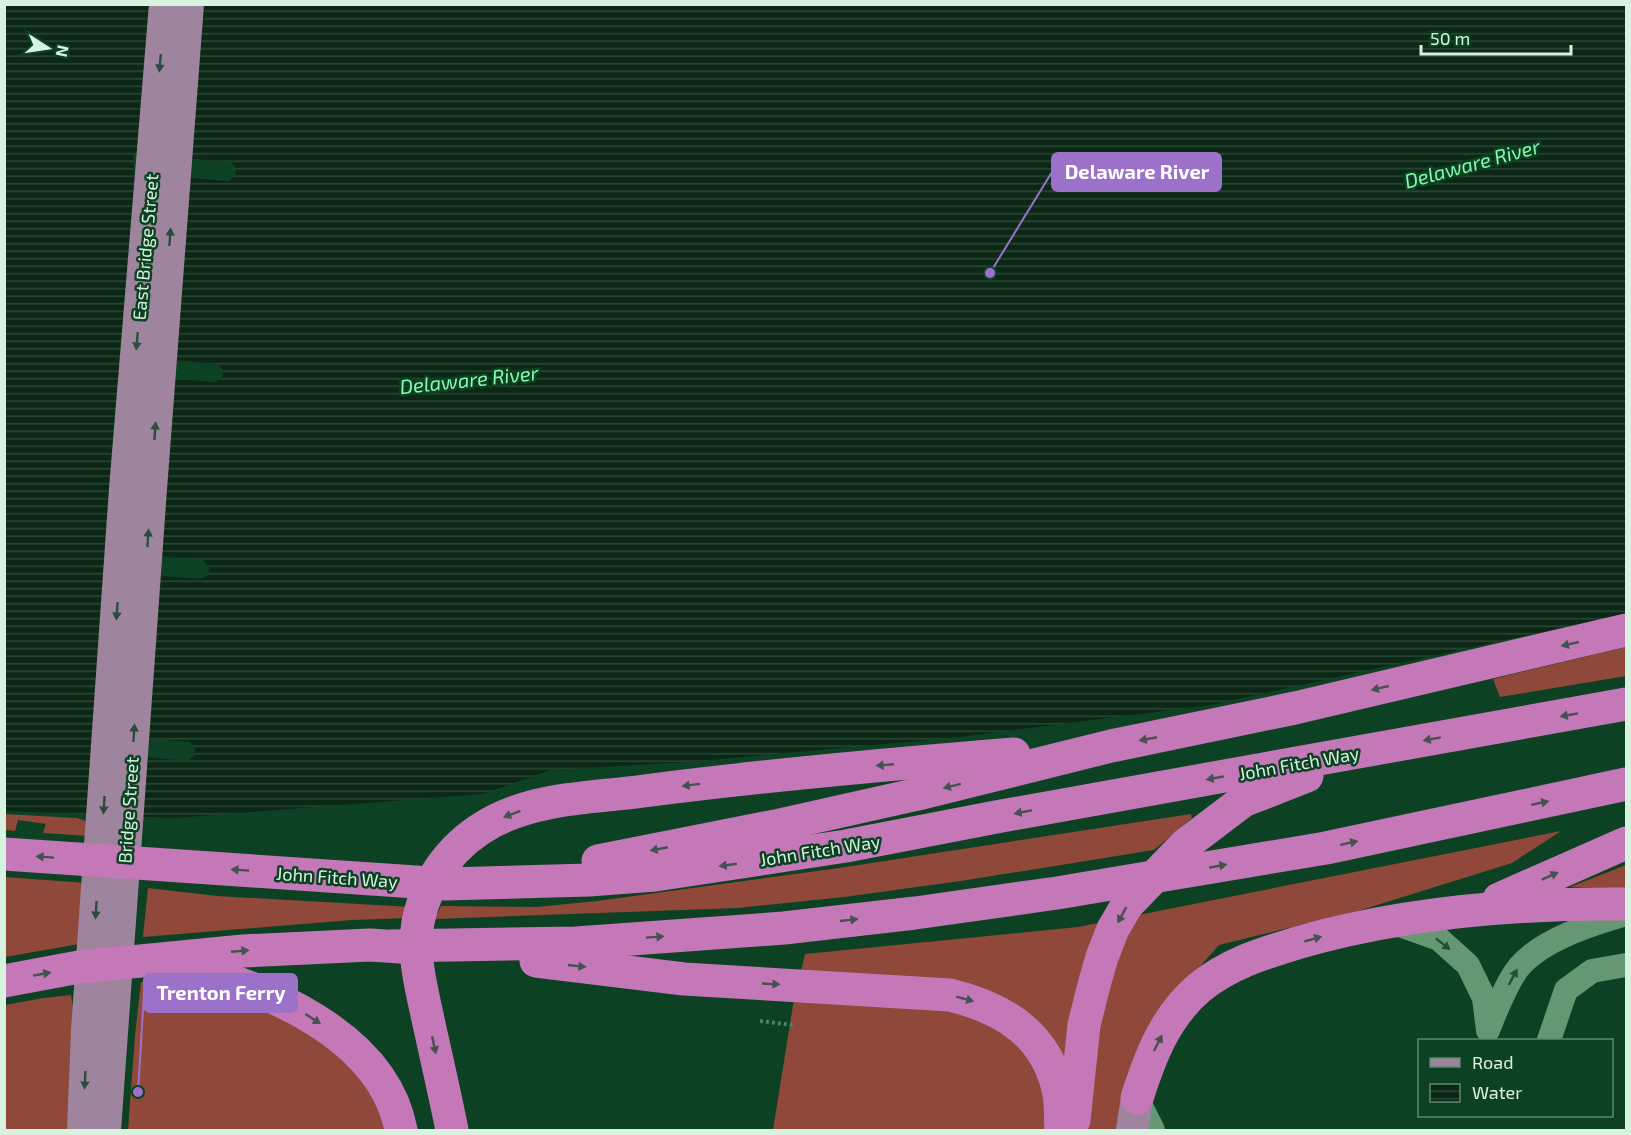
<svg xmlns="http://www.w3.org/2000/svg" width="1631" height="1135" viewBox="0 0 1631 1135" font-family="'Exo 2',sans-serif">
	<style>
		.grass { fill: #8f4839 }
		.water { fill: url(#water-rules); fill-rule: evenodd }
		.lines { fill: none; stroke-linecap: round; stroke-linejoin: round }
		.path { stroke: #527e63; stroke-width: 4; stroke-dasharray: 3 3; stroke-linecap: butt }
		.minor { stroke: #659774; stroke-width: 24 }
		.major { stroke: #9f849d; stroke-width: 32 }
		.highway { stroke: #c578b8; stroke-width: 33 }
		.oneway { fill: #2a4e3b }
		.oneway2 { fill: #445250 }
		.oneway3 { fill: #1f5233 }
		.labels { text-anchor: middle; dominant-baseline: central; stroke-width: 5; stroke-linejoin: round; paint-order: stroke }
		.street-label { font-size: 18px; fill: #d7f2de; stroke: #0d4123 }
		.water-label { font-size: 20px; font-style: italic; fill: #86faad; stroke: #0d4123 }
		.leader { fill: none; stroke: #9b71ca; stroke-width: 2 }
		.callout-dot { fill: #9b71ca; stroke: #0d4123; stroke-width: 2 }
		.callout { fill: #9b71ca; stroke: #9b71ca; stroke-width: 2 }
		.callout-label { font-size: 20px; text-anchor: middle; font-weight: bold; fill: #fff }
	</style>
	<defs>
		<pattern id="water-rules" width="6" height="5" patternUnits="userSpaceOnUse" patternTransform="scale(1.5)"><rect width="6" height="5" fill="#0b2715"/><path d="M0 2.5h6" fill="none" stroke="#2e4737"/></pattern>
	</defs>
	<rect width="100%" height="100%" fill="#0d4123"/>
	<g class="grass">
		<path d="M1626,647V676L1500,697L1493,679Z"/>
		<path d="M4,814L77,818L91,823L89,836L43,833L46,824L18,820L15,831L5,830Z"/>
		<path d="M1191,814L1192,818L1154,850L961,881L844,897L738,908L435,919L441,906L536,907L597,901L839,868Z"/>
		<path d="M1561,831L1512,863L1358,911L1219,945L1173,997L1122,1130H773L793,1005L805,954L1078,927Z"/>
		<path d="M1626,865V889L1570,887Z"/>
		<path d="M4,877L87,883L85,943L5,957Z"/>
		<path d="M148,888L217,896L411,907L407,918L352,920L143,937Z"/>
		<path d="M141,982L178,984L217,988L294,1017L367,1074L391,1130H128L135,1035Z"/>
		<path d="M71,995L77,1036L71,1130H5V1005L43,998Z"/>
	</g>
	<path class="water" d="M5,5H1626V615L1500,641L1211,705L951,738L689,762L551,770L483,794L174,818L5,811ZM134,154L231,162L236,169L235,177L228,181L133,173ZM122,355L217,364L223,370L222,378L214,382L120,374ZM107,552L203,560L209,567L208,575L200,579L105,571ZM94,734L190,742L195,748L194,756L187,761L92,752Z"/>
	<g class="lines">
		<path class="path" d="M760,1021L793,1025"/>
		<g class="minor">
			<path d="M1391,922L1439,939L1468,965L1484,998L1488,1030"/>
			<path d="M1488,1030C1496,1011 1506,983 1519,967C1543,939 1592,924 1626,914"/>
			<path d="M1549,1040L1566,990L1592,971L1626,965"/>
			<path d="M1137,1098L1153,1130"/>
		</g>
		<g class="major">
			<path d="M83,1130L87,1030L125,489L165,4"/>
			<path d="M105,1130L151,489L188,4"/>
			<path d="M1132,1130L1137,1098"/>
		</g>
		<g class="highway">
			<path d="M4,854L445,884L589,880L655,875L846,846L996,817L1626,704"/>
			<path d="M598,861L775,826L918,794L1111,746L1295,708L1626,630"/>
			<path d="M1499,899L1626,843"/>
			<path d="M393,946L576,943L784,928L915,913L1057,893L1326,848L1626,784"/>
			<path d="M536,961L684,979L950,995C1004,1008 1048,1035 1059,1094C1061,1105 1060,1118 1061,1130"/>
			<path d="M180,965C264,987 383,1034 401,1130"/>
			<path d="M4,981L79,967L243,951L370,945L416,948"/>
			<path d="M1137,1098C1150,1057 1165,1017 1199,988C1228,964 1261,954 1297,943C1404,912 1516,903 1626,904"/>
			<path d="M1074,1120L1084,1025L1094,985L1102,957L1113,929L1127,905L1185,845L1243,801L1307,776"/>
			<path d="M452,1130C445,1095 437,1060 429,1024C422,990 412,957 418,922C427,877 454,842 494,821C541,797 594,798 644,791C767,775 890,764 1014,754"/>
		</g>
	</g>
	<defs><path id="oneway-solid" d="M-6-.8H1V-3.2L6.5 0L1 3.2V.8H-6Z" transform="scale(1.5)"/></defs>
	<g class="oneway">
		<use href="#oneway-solid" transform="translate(160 63) rotate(95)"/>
		<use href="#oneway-solid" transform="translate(170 237) rotate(-86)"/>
		<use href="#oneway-solid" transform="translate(137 341) rotate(95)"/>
		<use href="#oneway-solid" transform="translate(155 431) rotate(-86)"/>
		<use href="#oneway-solid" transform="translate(148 538) rotate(-86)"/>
		<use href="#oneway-solid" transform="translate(117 611) rotate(94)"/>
		<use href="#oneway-solid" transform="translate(134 733) rotate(-86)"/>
		<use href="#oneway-solid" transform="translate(104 805) rotate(94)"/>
		<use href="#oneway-solid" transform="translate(96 910) rotate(94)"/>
		<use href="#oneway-solid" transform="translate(85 1080) rotate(93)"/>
	</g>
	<g class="oneway2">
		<use href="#oneway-solid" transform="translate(1570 644) rotate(167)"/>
		<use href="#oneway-solid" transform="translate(1380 688) rotate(167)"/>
		<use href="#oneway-solid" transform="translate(1569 715) rotate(170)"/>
		<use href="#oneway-solid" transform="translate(1148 739) rotate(169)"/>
		<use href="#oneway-solid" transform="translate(1432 739) rotate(170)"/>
		<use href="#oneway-solid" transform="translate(885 765) rotate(175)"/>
		<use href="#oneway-solid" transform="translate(1215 778) rotate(170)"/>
		<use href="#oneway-solid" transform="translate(691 785) rotate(173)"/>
		<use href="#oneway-solid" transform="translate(952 786) rotate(166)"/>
		<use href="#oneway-solid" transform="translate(1540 803) rotate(-12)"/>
		<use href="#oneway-solid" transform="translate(1023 812) rotate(170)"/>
		<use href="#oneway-solid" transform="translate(512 814) rotate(159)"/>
		<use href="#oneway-solid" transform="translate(1349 843) rotate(-12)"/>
		<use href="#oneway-solid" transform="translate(659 849) rotate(169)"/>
		<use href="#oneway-solid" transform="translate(45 857) rotate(-176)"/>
		<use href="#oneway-solid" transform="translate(728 865) rotate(172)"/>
		<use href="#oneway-solid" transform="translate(1218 866) rotate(-10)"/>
		<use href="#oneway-solid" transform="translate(240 870) rotate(-176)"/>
		<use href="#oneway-solid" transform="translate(1550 876) rotate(-24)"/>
		<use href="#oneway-solid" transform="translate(1122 915) rotate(119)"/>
		<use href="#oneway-solid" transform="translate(849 920) rotate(-6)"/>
		<use href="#oneway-solid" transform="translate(655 937) rotate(-4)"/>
		<use href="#oneway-solid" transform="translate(1313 939) rotate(-16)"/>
		<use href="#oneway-solid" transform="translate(240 951) rotate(-5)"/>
		<use href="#oneway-solid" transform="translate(577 966) rotate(6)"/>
		<use href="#oneway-solid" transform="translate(42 974) rotate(-10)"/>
		<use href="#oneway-solid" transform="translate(771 984) rotate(3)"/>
		<use href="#oneway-solid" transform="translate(965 999) rotate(15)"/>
		<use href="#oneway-solid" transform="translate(313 1019) rotate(33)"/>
		<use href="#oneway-solid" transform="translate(1158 1043) rotate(-63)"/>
		<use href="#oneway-solid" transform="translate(434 1045) rotate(78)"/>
	</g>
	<g class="oneway3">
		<use href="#oneway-solid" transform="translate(1443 944) rotate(38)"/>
		<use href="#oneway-solid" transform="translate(1513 977) rotate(-62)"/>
	</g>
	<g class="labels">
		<g class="street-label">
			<text transform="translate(145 247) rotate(-85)">East Bridge Street</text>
			<text transform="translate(1299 763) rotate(-10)">John Fitch Way</text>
			<text transform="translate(128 810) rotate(-86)">Bridge Street</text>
			<text transform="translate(820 850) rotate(-9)">John Fitch Way</text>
			<text transform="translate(337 877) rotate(4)">John Fitch Way</text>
		</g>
		<g class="water-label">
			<text transform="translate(1472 163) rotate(-15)">Delaware River</text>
			<text transform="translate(469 379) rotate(-6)">Delaware River</text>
		</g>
	</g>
	<path class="leader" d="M990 273L1052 172M138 1092L144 993"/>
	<g class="callout-dot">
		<circle cx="990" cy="273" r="6"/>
		<circle cx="138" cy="1092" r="6"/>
	</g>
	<g class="callout">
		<rect x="1052" y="153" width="169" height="38" rx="6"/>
		<rect x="144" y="974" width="153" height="38" rx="6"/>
	</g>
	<g class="callout-label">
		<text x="1137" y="179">Delaware River</text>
		<text x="221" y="1000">Trenton Ferry</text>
	</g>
	<rect width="1631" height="1135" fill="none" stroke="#d7f2de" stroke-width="12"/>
	<rect x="1418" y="1039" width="195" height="78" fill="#0d4123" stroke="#5e886e" stroke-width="1.5"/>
	<rect x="1430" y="1058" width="30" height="9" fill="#9f849d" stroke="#5e886e" stroke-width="1.5"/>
	<text x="1472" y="1069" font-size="18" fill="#d7f2de">Road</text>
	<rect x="1430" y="1084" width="30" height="18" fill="url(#water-rules)" stroke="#5e886e" stroke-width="1.5"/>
	<text x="1472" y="1099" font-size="18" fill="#d7f2de">Water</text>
	<g transform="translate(48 48) rotate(102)" stroke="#0d4123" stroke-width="4.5" paint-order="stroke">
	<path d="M0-4.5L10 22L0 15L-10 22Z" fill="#d7f2de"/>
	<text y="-9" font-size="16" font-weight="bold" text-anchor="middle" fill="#d7f2de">N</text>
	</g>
	<path d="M1421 45v9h150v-9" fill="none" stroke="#d7f2de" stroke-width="3"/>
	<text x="1430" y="45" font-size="18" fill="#d7f2de" stroke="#0d4123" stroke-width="4.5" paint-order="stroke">50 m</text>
</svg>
